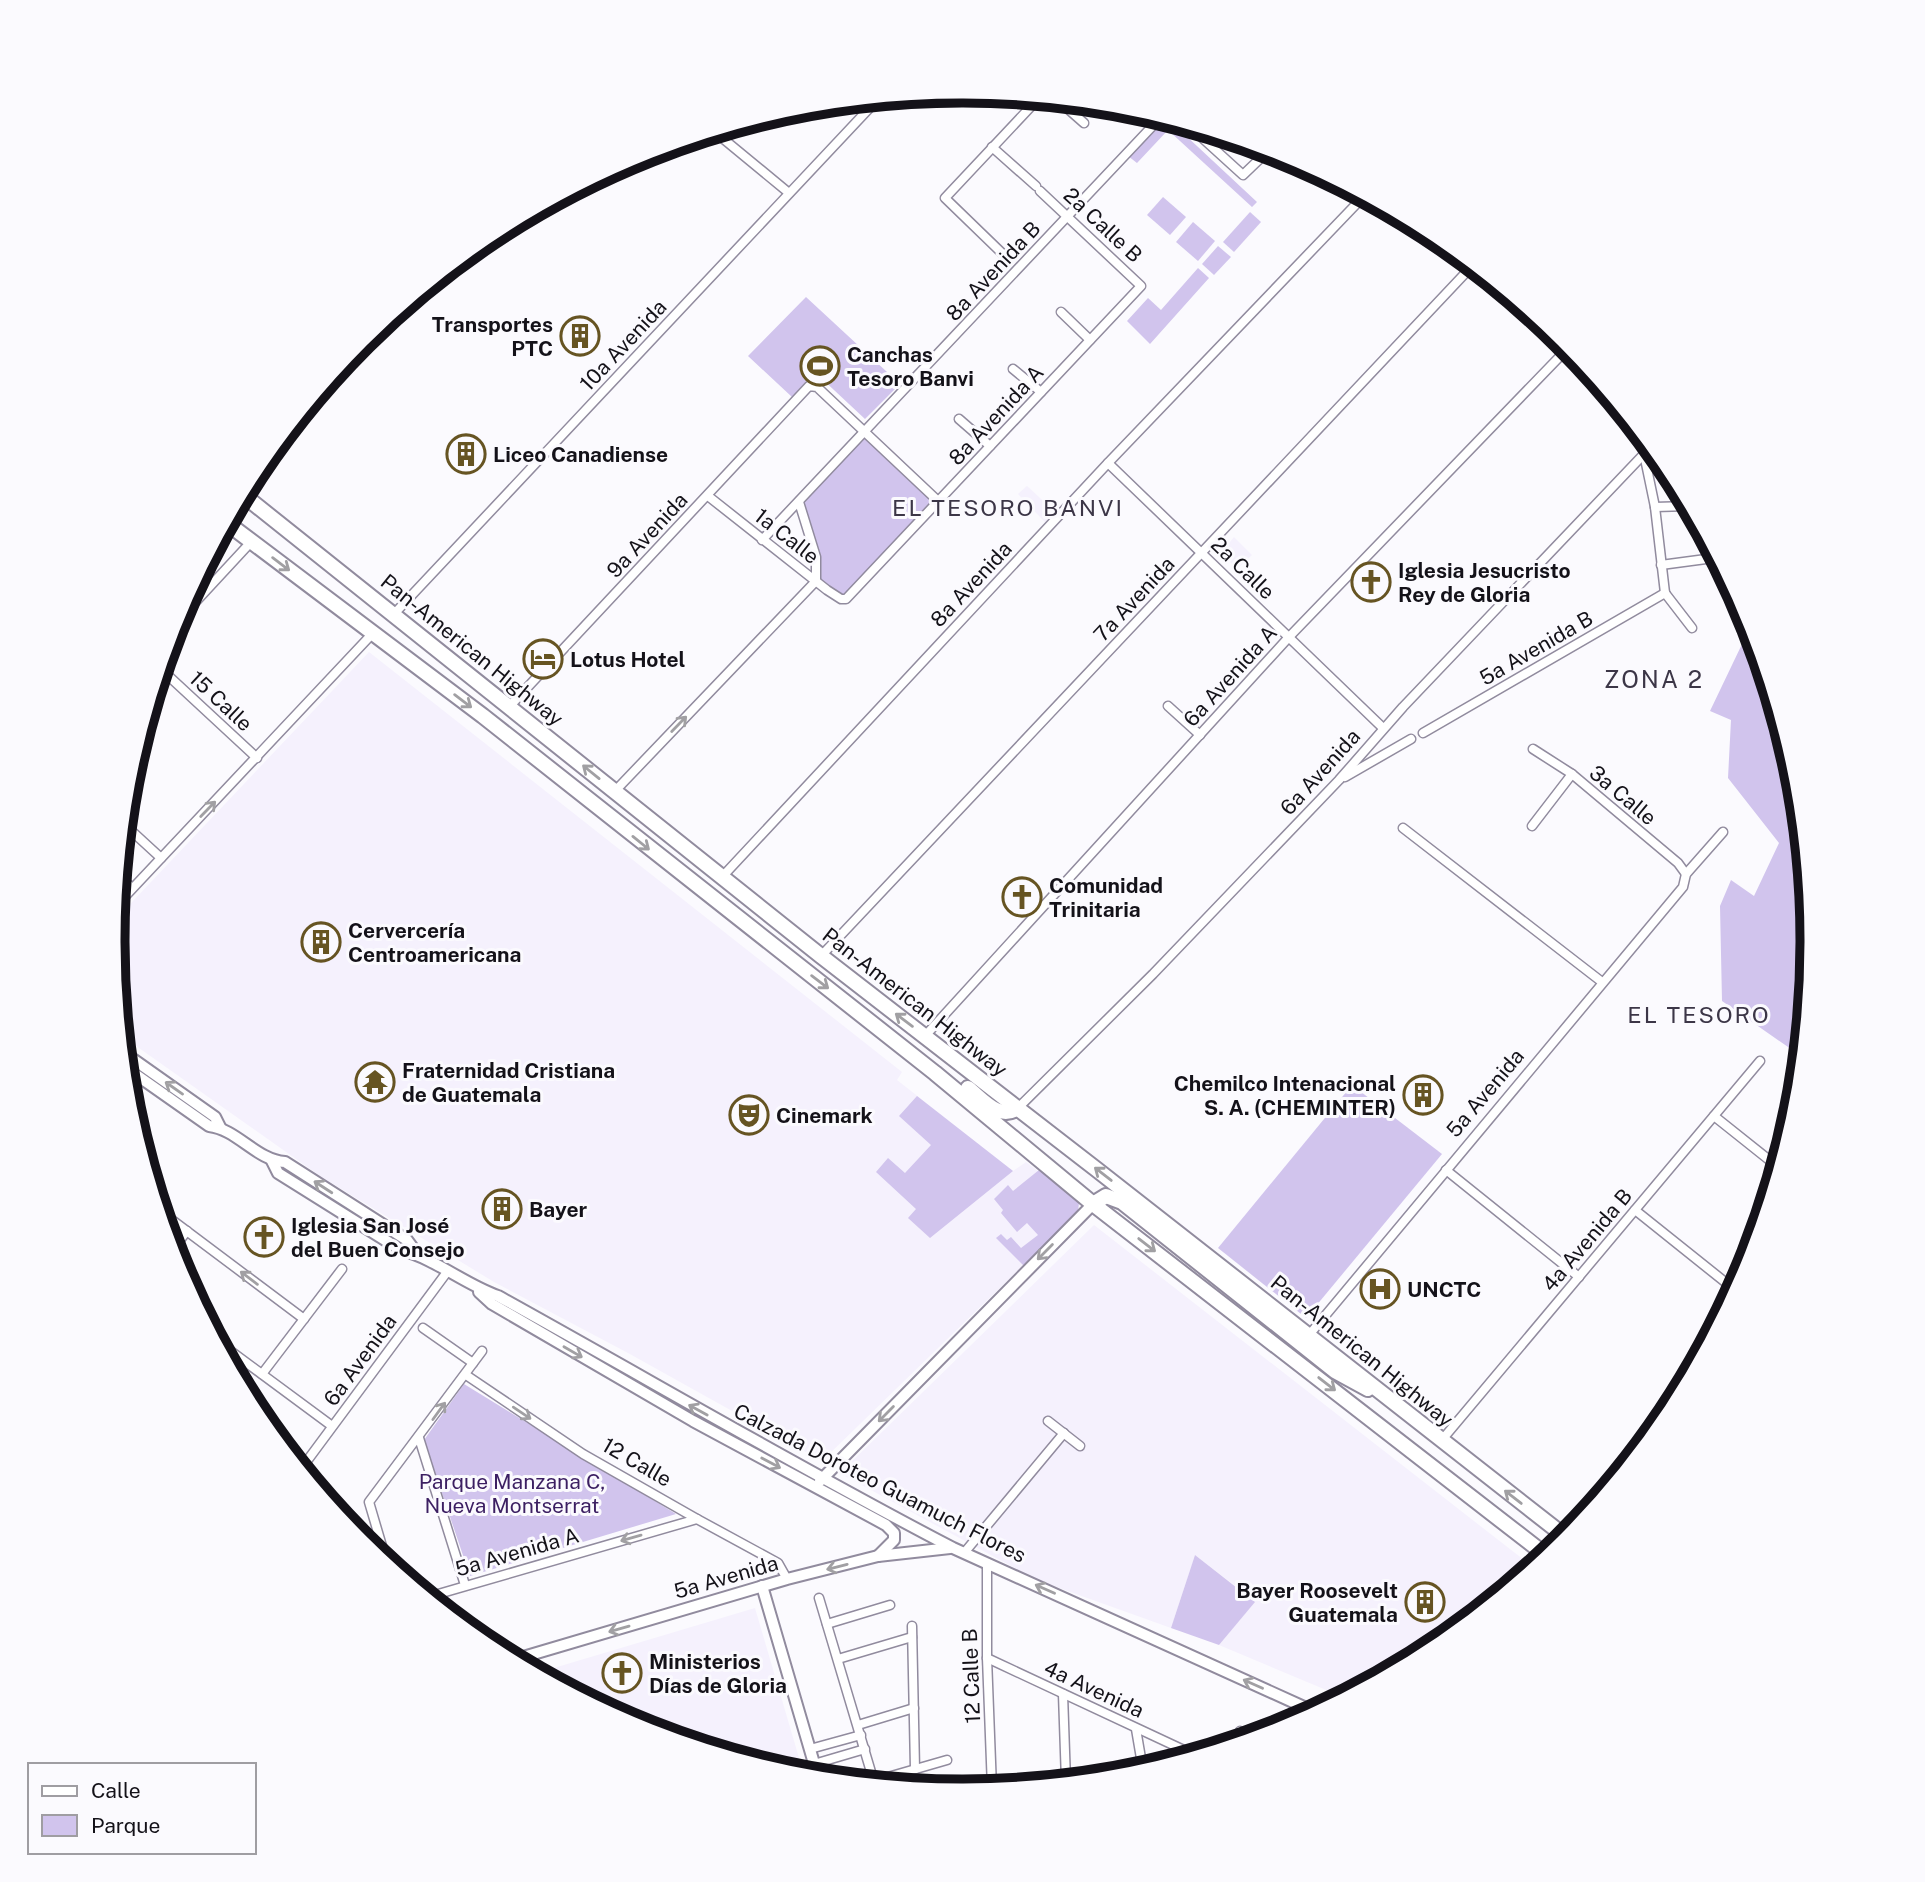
<svg xmlns="http://www.w3.org/2000/svg" width="1925" height="1882" viewBox="0 0 1925 1882" font-family="'Public Sans',sans-serif">
	<style>
		.built { fill: #f5f1fd }
		.green { fill: #d1c4ed }
		.lines { fill: none; stroke-linecap: round; stroke-linejoin: round }
		.street-casing { stroke: #918b9e; stroke-width: 11 }
		.secondary-casing { stroke: #918b9e; stroke-width: 14 }
		.highway-casing { stroke: #918b9e; stroke-width: 18 }
		.street { stroke: #fff; stroke-width: 8 }
		.secondary { stroke: #fff; stroke-width: 10 }
		.highway { stroke: #fff; stroke-width: 14 }
		.oneway { stroke: #a1a0a3 }
		.labels { text-anchor: middle; dominant-baseline: central; stroke-width: 6; stroke-linejoin: round; paint-order: stroke }
		.street-label { font-size: 21px; fill: #141219; stroke: #fbfafe }
		.poi-label { font-size: 21px; font-weight: bold; fill: #141219; stroke: #fbfafe; text-anchor: start }
		.park-label { font-size: 21px; fill: #3c1f62; stroke: #fbfafe }
		.neighbourhood-label { font-size: 23px; letter-spacing: 2px; fill: #3c3647; stroke: #fbfafe }
		.quarter-label { font-size: 24px; letter-spacing: 2px; fill: #3c3647; stroke: #fbfafe }
		.rim { fill: none; stroke: #141219; stroke-width: 9 }
	</style>
	<rect width="100%" height="100%" fill="#fbfafe"/>
	<g class="built">
		<path d="M1027,486L1054,511L1045,522L1018,494Z"/>
		<path d="M1234,537L1252,555L1237,569L1221,553Z"/>
		<path d="M369,652L902,1072L897,1080L1013,1171L1026,1162L1079,1202L1078,1212L822,1461L628,1353L494,1282L320,1176L122,1036L113,941L114,921Z"/>
		<path d="M1094,1225L1533,1567L1434,1648L1343,1697L1219,1645L1255,1601L1195,1555L1171,1628L1037,1580L845,1476L844,1469Z"/>
		<path d="M755,1608L804,1775L637,1726L537,1673Z"/>
	</g>
	<g class="green">
		<path d="M1162,118L1168,119L1257,202L1252,207L1168,130L1137,163L1128,156Z"/>
		<path d="M1163,197L1186,217L1170,235L1147,215Z"/>
		<path d="M1250,212L1261,222L1234,252L1223,242Z"/>
		<path d="M1193,222L1215,241L1198,261L1176,242Z"/>
		<path d="M1218,246L1231,257L1214,275L1202,264Z"/>
		<path d="M1198,268L1209,278L1150,344L1127,321L1148,298L1161,310Z"/>
		<path d="M806,297L900,384L865,419L819,376L810,377L792,397L748,356Z"/>
		<path d="M864,438L933,501L844,596L820,580L803,504Z"/>
		<path d="M1744,610L1796,776L1812,941L1801,1056L1722,1001L1720,906L1731,880L1754,896L1779,843L1728,778L1731,720L1710,711L1743,642Z"/>
		<path d="M1352,1085L1442,1154L1306,1318L1218,1248Z"/>
		<path d="M917,1096L1013,1171L930,1238L908,1218L916,1209L876,1172L888,1158L905,1173L931,1145L899,1116Z"/>
		<path d="M1039,1170L1079,1202L1078,1212L1024,1266L996,1238L1001,1234L1007,1240L1011,1237L1021,1248L1038,1235L1027,1223L1017,1232L1001,1213L1003,1210L994,1199L1008,1185L1013,1191Z"/>
		<path d="M162,1216L182,1231L171,1246Z"/>
		<path d="M464,1384L676,1514L470,1576L424,1440Z"/>
		<path d="M1195,1555L1255,1602L1219,1645L1171,1628Z"/>
	</g>
	<g class="lines">
		<g class="street-casing">
			<g id="street">
				<path d="M1059,101L1084,123"/>
				<path d="M1188,125L1243,175L1269,150"/>
				<path d="M715,132L789,193"/>
				<path d="M992,147L1036,186"/>
				<path d="M1007,258L945,198L1038,99"/>
				<path d="M1061,312L1090,340"/>
				<path d="M1013,369L1041,392"/>
				<path d="M959,419L990,446"/>
				<path d="M1646,440L1644,454L1655,507L1665,593"/>
				<path d="M1108,463L1383,728"/>
				<path d="M708,496L827,590L841,599H846L1141,286L1040,191"/>
				<path d="M1655,507L1689,506"/>
				<path d="M762,540L1161,117"/>
				<path d="M1661,565L1706,559"/>
				<path d="M1665,593L1692,628"/>
				<path d="M394,614L878,99"/>
				<path d="M175,624L251,542"/>
				<path d="M161,669L257,758"/>
				<path d="M510,706L809,386L817,387L938,501"/>
				<path d="M1168,706L1200,735"/>
				<path d="M1423,733L1665,593"/>
				<path d="M1533,749L1572,774L1678,863L1686,874"/>
				<path d="M1345,777L1411,739"/>
				<path d="M615,791L816,581V557L799,502"/>
				<path d="M124,824L161,858"/>
				<path d="M1532,826L1572,774"/>
				<path d="M1403,828L1602,982"/>
				<path d="M119,876L132,888"/>
				<path d="M722,877L1108,463L1364,196"/>
				<path d="M116,906L373,633"/>
				<path d="M821,956L1473,265"/>
				<path d="M925,1036L1289,637L1569,347"/>
				<path d="M1018,1108L1153,974L1339,780L1403,707L1644,454"/>
				<path d="M1714,1116L1778,1167"/>
				<path d="M1446,1170L1579,1277"/>
				<path d="M1635,1210L1735,1290"/>
				<path d="M160,1211L304,1319"/>
				<path d="M172,1250L187,1231"/>
				<path d="M423,1328L473,1363"/>
				<path d="M1309,1335L1683,887L1686,874L1723,832"/>
				<path d="M217,1341L332,1426"/>
				<path d="M262,1374L342,1269"/>
				<path d="M466,1375L583,1454L697,1519L778,1563L787,1579"/>
				<path d="M1048,1421L1080,1446"/>
				<path d="M419,1438L465,1585"/>
				<path d="M1441,1441L1760,1061"/>
				<path d="M301,1469L447,1272"/>
				<path d="M964,1553L1064,1433"/>
				<path d="M387,1563L369,1502L482,1351"/>
				<path d="M987,1563V1658L992,1788"/>
				<path d="M428,1597L697,1519"/>
				<path d="M819,1598L874,1782"/>
				<path d="M827,1624L890,1605"/>
				<path d="M912,1626L915,1769"/>
				<path d="M987,1658L1186,1751L1191,1756"/>
				<path d="M838,1659L912,1637"/>
				<path d="M1063,1694L1066,1781"/>
				<path d="M858,1725L914,1708"/>
				<path d="M1136,1729L1143,1770"/>
				<path d="M1240,1731L1254,1737"/>
				<path d="M810,1749L861,1735"/>
				<path d="M814,1764L865,1749"/>
				<path d="M874,1781L947,1760"/>
			</g>
		</g>
		<g class="secondary-casing">
			<g id="secondary">
				<path d="M123,1052L215,1117L220,1127"/>
				<path d="M125,1067L209,1126C237,1129 256,1160 285,1162L407,1240L418,1255"/>
				<path d="M272,1161L278,1173L401,1250C436,1259 464,1284 498,1296C650,1380 799,1468 953,1548L1315,1712"/>
				<path d="M479,1292L492,1304L693,1421L886,1525L894,1533V1540L878,1556"/>
				<path d="M820,1481L1093,1204"/>
				<path d="M762,1586L818,1777"/>
				<path d="M513,1660L787,1579L878,1556L950,1548"/>
			</g>
		</g>
		<g class="highway-casing">
			<g id="highway">
				<path d="M242,494L821,956L1096,1169L1567,1538"/>
				<path d="M227,523L483,716L935,1073L1093,1204L1547,1556"/>
				<path d="M968,1088C983,1100 999,1121 1018,1108"/>
				<path d="M1093,1204L1106,1196L1122,1202L1335,1371L1368,1389"/>
			</g>
		</g>
		<use href="#street" class="street"/>
		<use href="#secondary" class="secondary"/>
		<use href="#highway" class="highway"/>
	</g>
	<defs><path id="oneway-shaft" d="M-6 0H5M1.5-3L5.5 0L1.5 3" fill="none" stroke-width="1.6" stroke-linecap="round" stroke-linejoin="round" transform="scale(1.75)"/></defs>
	<g class="oneway">
		<use href="#oneway-shaft" transform="translate(281 564) rotate(37)"/>
		<use href="#oneway-shaft" transform="translate(463 701) rotate(37)"/>
		<use href="#oneway-shaft" transform="translate(679 724) rotate(-46)"/>
		<use href="#oneway-shaft" transform="translate(591 772) rotate(-141)"/>
		<use href="#oneway-shaft" transform="translate(208 809) rotate(-46)"/>
		<use href="#oneway-shaft" transform="translate(641 843) rotate(39)"/>
		<use href="#oneway-shaft" transform="translate(820 982) rotate(37)"/>
		<use href="#oneway-shaft" transform="translate(904 1020) rotate(-143)"/>
		<use href="#oneway-shaft" transform="translate(174 1088) rotate(-145)"/>
		<use href="#oneway-shaft" transform="translate(1103 1174) rotate(-142)"/>
		<use href="#oneway-shaft" transform="translate(323 1187) rotate(-147)"/>
		<use href="#oneway-shaft" transform="translate(1147 1245) rotate(38)"/>
		<use href="#oneway-shaft" transform="translate(1045 1252) rotate(135)"/>
		<use href="#oneway-shaft" transform="translate(249 1278) rotate(-143)"/>
		<use href="#oneway-shaft" transform="translate(573 1352) rotate(30)"/>
		<use href="#oneway-shaft" transform="translate(1327 1384) rotate(38)"/>
		<use href="#oneway-shaft" transform="translate(698 1410) rotate(-151)"/>
		<use href="#oneway-shaft" transform="translate(439 1411) rotate(-54)"/>
		<use href="#oneway-shaft" transform="translate(522 1413) rotate(34)"/>
		<use href="#oneway-shaft" transform="translate(886 1414) rotate(135)"/>
		<use href="#oneway-shaft" transform="translate(771 1463) rotate(28)"/>
		<use href="#oneway-shaft" transform="translate(1513 1497) rotate(-142)"/>
		<use href="#oneway-shaft" transform="translate(631 1538) rotate(164)"/>
		<use href="#oneway-shaft" transform="translate(837 1567) rotate(166)"/>
		<use href="#oneway-shaft" transform="translate(1045 1589) rotate(-156)"/>
		<use href="#oneway-shaft" transform="translate(619 1629) rotate(164)"/>
		<use href="#oneway-shaft" transform="translate(1253 1684) rotate(-156)"/>
	</g>
	<defs>
		<g id="building-ring" transform="scale(2.0125)"><circle r="9.5" fill="#fbfafe" stroke="#665422" stroke-width="1.5"/><path d="M-4-6H4V6H1V3H-1V6H-4ZM-2.5-4.3h1.7v1.8h-1.7ZM.8-4.3h1.7v1.8H.8ZM-2.5-1h1.7V.8h-1.7ZM.8-1h1.7V.8H.8Z" fill="#665422"/></g>
		<g id="stadium-ring" transform="scale(2.0125)"><circle r="9.5" fill="#fbfafe" stroke="#665422" stroke-width="1.5"/><path d="M0-5a6.5 5 0 1 0 0 10a6.5 5 0 1 0 0-10ZM-3.5-1.8h7v3.6h-7Z" fill="#665422"/></g>
		<g id="church-ring" transform="scale(2.0125)"><circle r="9.5" fill="#fbfafe" stroke="#665422" stroke-width="1.5"/><path d="M-1.2-6h2.4v3.5h3.3v2.4h-3.3V6h-2.4V-.1h-3.3v-2.4h3.3Z" fill="#665422"/></g>
		<g id="hotel-ring" transform="scale(2.0125)"><circle r="9.5" fill="#fbfafe" stroke="#665422" stroke-width="1.5"/><path d="M-6-4.5h1.5V1H6V5H4.5V3h-9V5H-6ZM-4 0a1.8 1.8 0 1 1 3.6 0ZM.5 0V-2.5h3Q6-2.5 6 0Z" fill="#665422"/></g>
		<g id="temple-ring" transform="scale(2.0125)"><circle r="9.5" fill="#fbfafe" stroke="#665422" stroke-width="1.5"/><path d="M0-6L5-2H3V0L6.5 2.5H4V6H1.5V3h-3V6H-4V2.5H-6.5L-3 0V-2H-5Z" fill="#665422"/></g>
		<g id="theatre-ring" transform="scale(2.0125)"><circle r="9.5" fill="#fbfafe" stroke="#665422" stroke-width="1.5"/><path d="M-5-5.5Q0-4 5-5.5V0Q5 5 0 6Q-5 5-5 0ZM-3.3-2.5H-1v1.5H-3.3ZM1-2.5H3.3v1.5H1ZM-2.8 1Q0 5.5 2.8 1Z" fill="#665422"/></g>
		<g id="hospital-ring" transform="scale(2.0125)"><circle r="9.5" fill="#fbfafe" stroke="#665422" stroke-width="1.5"/><path d="M-5-5h3v3.5h4V-5h3V5h-3V1.5h-4V5h-3Z" fill="#665422"/></g>
	</defs>
	<g fill-rule="evenodd">
		<use href="#building-ring" x="580" y="336"/>
		<use href="#stadium-ring" x="820" y="366"/>
		<use href="#building-ring" x="466" y="454"/>
		<use href="#church-ring" x="1371" y="582"/>
		<use href="#hotel-ring" x="543" y="659"/>
		<use href="#church-ring" x="1022" y="897"/>
		<use href="#building-ring" x="321" y="942"/>
		<use href="#temple-ring" x="375" y="1082"/>
		<use href="#building-ring" x="1423" y="1095"/>
		<use href="#theatre-ring" x="749" y="1115"/>
		<use href="#building-ring" x="502" y="1209"/>
		<use href="#church-ring" x="264" y="1237"/>
		<use href="#hospital-ring" x="1380" y="1289"/>
		<use href="#building-ring" x="1425" y="1602"/>
		<use href="#church-ring" x="622" y="1673"/>
	</g>
	<g class="labels">
		<g class="street-label">
			<text transform="translate(1103 225) rotate(43)">2a Calle B</text>
			<text transform="translate(993 271) rotate(-47)">8a Avenida B</text>
			<text transform="translate(623 345) rotate(-47)">10a Avenida</text>
			<text transform="translate(996 415) rotate(-47)">8a Avenida A</text>
			<text transform="translate(647 535) rotate(-47)">9a Avenida</text>
			<text transform="translate(787 536) rotate(38)">1a Calle</text>
			<text transform="translate(1243 568) rotate(44)">2a Calle</text>
			<text transform="translate(971 584) rotate(-47)">8a Avenida</text>
			<text transform="translate(1134 599) rotate(-47)">7a Avenida</text>
			<text transform="translate(1536 648) rotate(-30)">5a Avenida B</text>
			<text transform="translate(472 650) rotate(39)">Pan-American Highway</text>
			<text transform="translate(1230 676) rotate(-48)">6a Avenida A</text>
			<text transform="translate(221 701) rotate(43)">15 Calle</text>
			<text transform="translate(1320 772) rotate(-48)">6a Avenida</text>
			<text transform="translate(1623 795) rotate(40)">3a Calle</text>
			<text transform="translate(915 1002) rotate(38)">Pan-American Highway</text>
			<text transform="translate(1485 1093) rotate(-50)">5a Avenida</text>
			<text transform="translate(1587 1240) rotate(-50)">4a Avenida B</text>
			<text transform="translate(1362 1351) rotate(39)">Pan-American Highway</text>
			<text transform="translate(360 1360) rotate(-54)">6a Avenida</text>
			<text transform="translate(637 1462) rotate(30)">12 Calle</text>
			<text transform="translate(880 1483) rotate(27)">Calzada Doroteo Guamuch Flores</text>
			<text transform="translate(517 1552) rotate(-16)">5a Avenida A</text>
			<text transform="translate(726 1577) rotate(-16)">5a Avenida</text>
			<text transform="translate(971 1676) rotate(-92)">12 Calle B</text>
			<text transform="translate(1094 1689) rotate(25)">4a Avenida</text>
		</g>
		<g class="poi-label">
			<text x="553" y="324" text-anchor="end">Transportes<tspan x="553" dy="24">PTC</tspan></text>
			<text x="847" y="354">Canchas<tspan x="847" dy="24">Tesoro Banvi</tspan></text>
			<text x="493" y="454">Liceo Canadiense</text>
			<text x="1398" y="570">Iglesia Jesucristo<tspan x="1398" dy="24">Rey de Gloria</tspan></text>
			<text x="570" y="659">Lotus Hotel</text>
			<text x="1049" y="885">Comunidad<tspan x="1049" dy="24">Trinitaria</tspan></text>
			<text x="348" y="930">Cervercería<tspan x="348" dy="24">Centroamericana</tspan></text>
			<text x="402" y="1070">Fraternidad Cristiana<tspan x="402" dy="24">de Guatemala</tspan></text>
			<text x="1396" y="1083" text-anchor="end">Chemilco Intenacional<tspan x="1396" dy="24">S. A. (CHEMINTER)</tspan></text>
			<text x="776" y="1115">Cinemark</text>
			<text x="529" y="1209">Bayer</text>
			<text x="291" y="1225">Iglesia San José<tspan x="291" dy="24">del Buen Consejo</tspan></text>
			<text x="1407" y="1289">UNCTC</text>
			<text x="1398" y="1590" text-anchor="end">Bayer Roosevelt<tspan x="1398" dy="24">Guatemala</tspan></text>
			<text x="649" y="1661">Ministerios<tspan x="649" dy="24">Días de Gloria</tspan></text>
		</g>
		<g class="park-label">
			<text x="512" y="1481">Parque Manzana C,<tspan x="512" dy="24">Nueva Montserrat</tspan></text>
		</g>
		<g class="neighbourhood-label">
			<text x="1008" y="507">EL TESORO BANVI</text>
			<text x="1699" y="1014">EL TESORO</text>
		</g>
		<g class="quarter-label">
			<text x="1654" y="679">ZONA 2</text>
		</g>
	</g>
	<path d="M0 0H1925V1882H0ZM962 103H963A837 837 0 0 1 1800 940V942A837 837 0 0 1 963 1779H962A837 837 0 0 1 125 942V940A837 837 0 0 1 962 103Z" fill="#fbfafe" fill-rule="evenodd"/>
	<path class="rim" d="M962 103H963A837 837 0 0 1 1800 940V942A837 837 0 0 1 963 1779H962A837 837 0 0 1 125 942V940A837 837 0 0 1 962 103Z"/>
	<rect x="28" y="1763" width="228" height="91" fill="#fbfafe" stroke="#9f9da2" stroke-width="2"/>
	<rect x="42" y="1786" width="35" height="10" fill="#ffffff" stroke="#9f9da2" stroke-width="2"/>
	<text x="91" y="1798" font-size="21" fill="#141219">Calle</text>
	<rect x="42" y="1815" width="35" height="21" fill="#d1c4ed" stroke="#9f9da2" stroke-width="2"/>
	<text x="91" y="1833" font-size="21" fill="#141219">Parque</text>
</svg>
